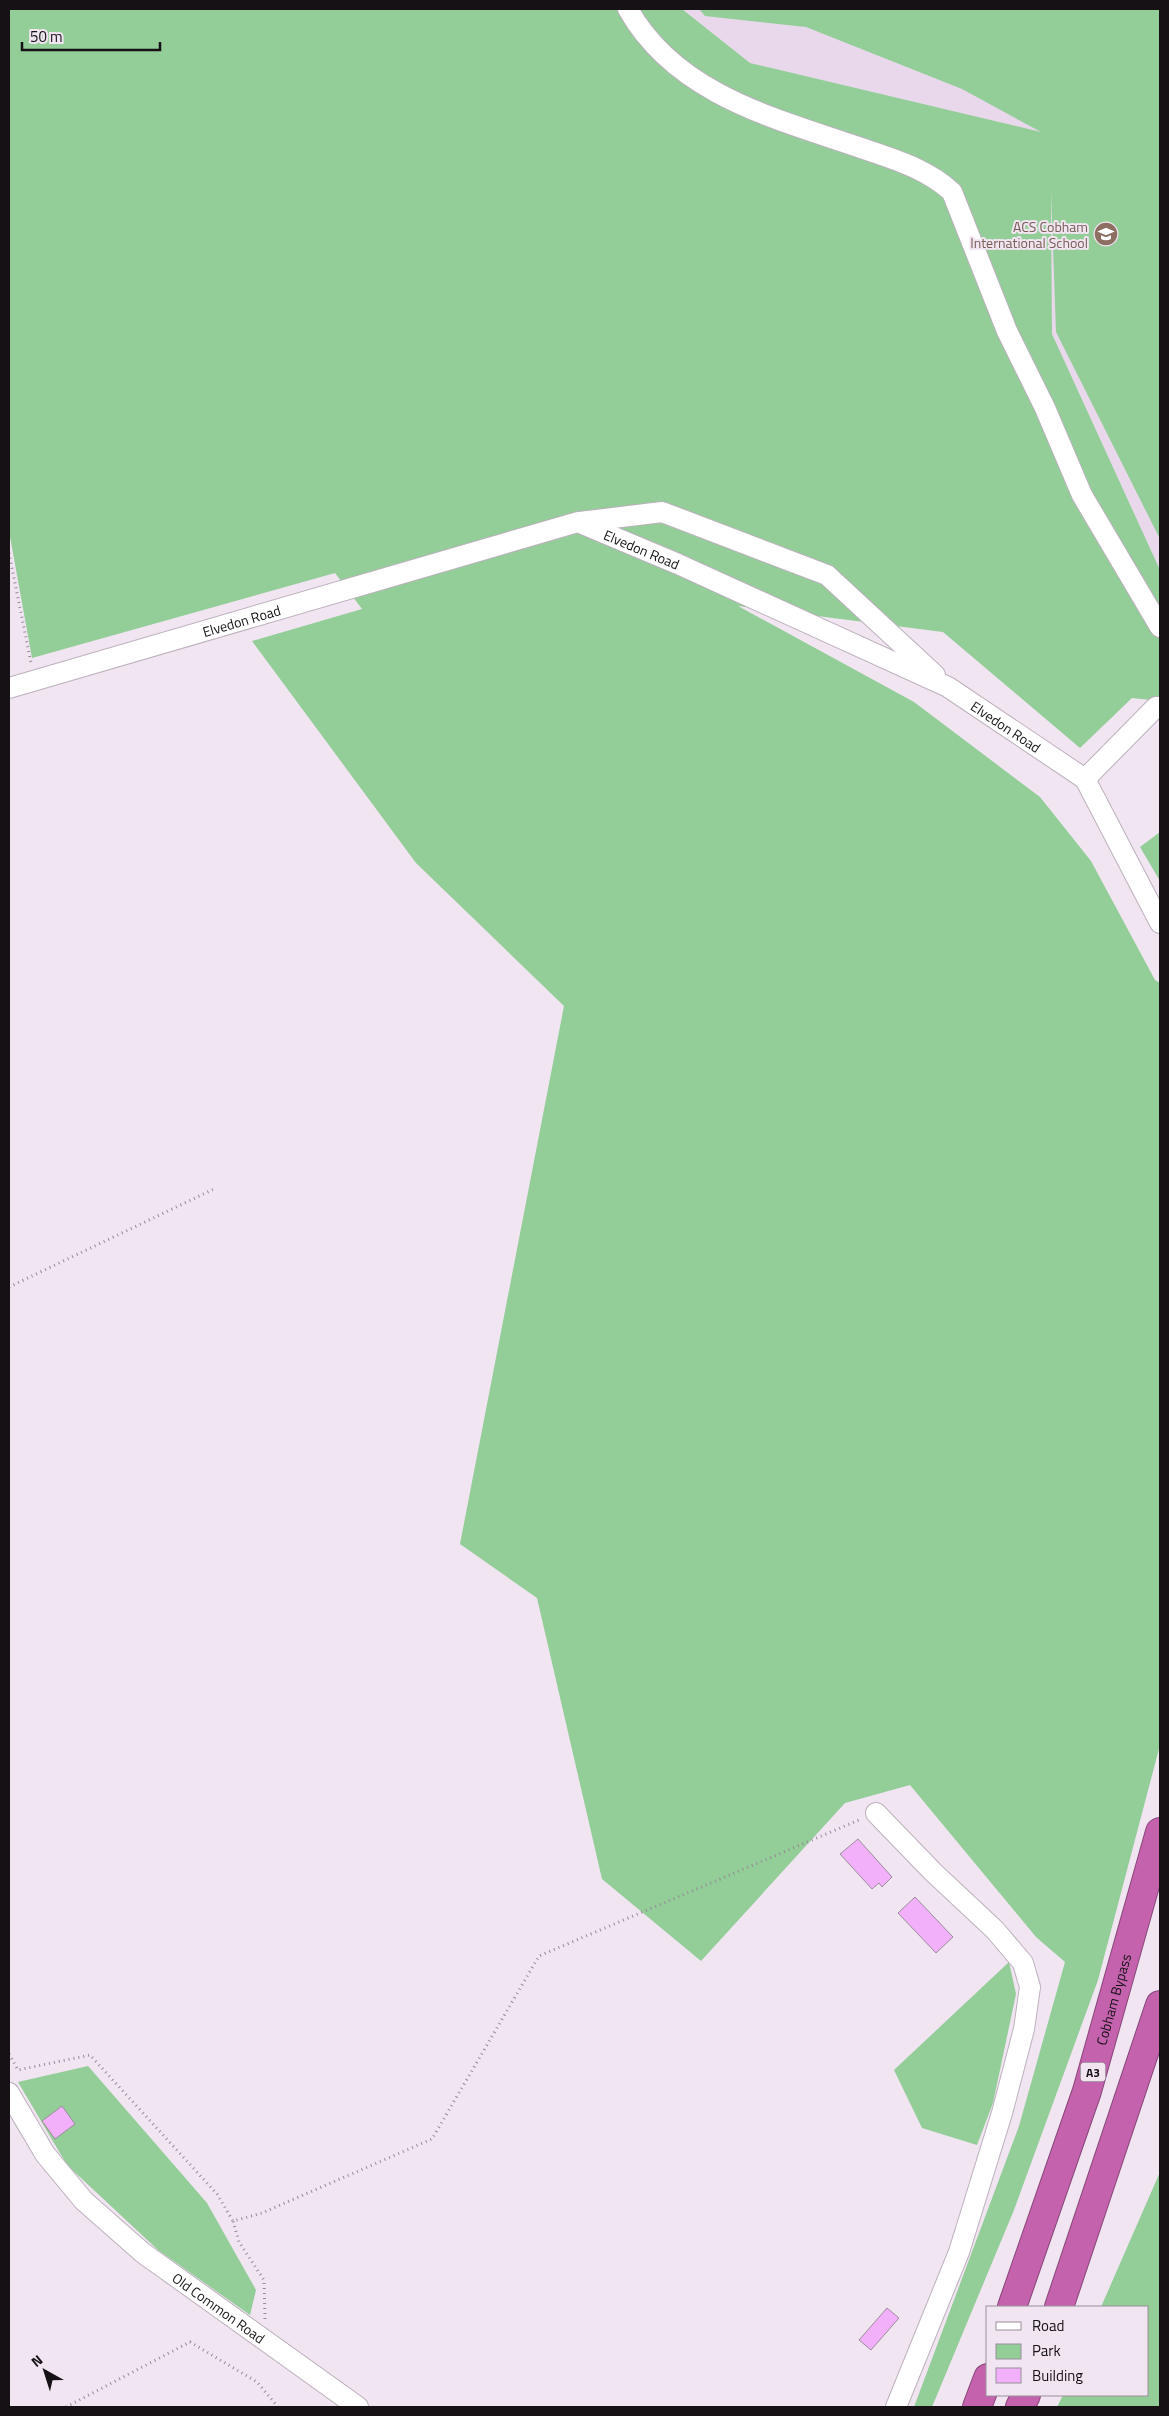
<svg xmlns="http://www.w3.org/2000/svg" width="1169" height="2416" viewBox="0 0 1169 2416" font-family="'Titillium Web',sans-serif">
	<style>
		.built { fill: #e9d8eb }
		.green { fill: #93cd98 }
		.building { fill: #f2b0fa; stroke: #9a8f9b }
		.lines { fill: none; stroke-linecap: round; stroke-linejoin: round }
		.minor-casing { stroke: #bcb1bd; stroke-width: 22 }
		.highway-casing { stroke: #874678; stroke-width: 30 }
		.path { stroke: #958c96; stroke-width: 3; stroke-dasharray: 1 4; stroke-linecap: butt }
		.minor { stroke: #fff; stroke-width: 20 }
		.highway { stroke: #c462ae; stroke-width: 28 }
		.labels { text-anchor: middle; dominant-baseline: central; stroke-width: 4; stroke-linejoin: round; paint-order: stroke }
		.shield { fill: #f1e5f2; stroke: #575157; stroke-width: 1 }
		.shield-label { font-size: 12px; font-weight: bold; fill: #151115 }
		.education-label { font-size: 14px; fill: #785e54; stroke: #f1e5f2; text-anchor: end }
		.street-label { font-size: 14px; fill: #151115; stroke: #f1e5f2 }
	</style>
	<rect width="100%" height="100%" fill="#f1e5f2"/>
	<path class="built" d="M682,9H1160V570L1052,334L1051,135L750,63Z"/>
	<g class="green">
		<path d="M9,9H682L750,63L1041,132L962,89L806,27L705,16L699,9H1160V539L1056,332L1051,190L1052,334L1160,570V701L1132,698L1080,748L943,632L738,606L914,702L1040,797L1091,861L1155,980L1160,983V1745L1098,1980L1014,2210L932,2407H914L1019,2126L1065,1962L1036,1937L910,1785L845,1803L701,1961L602,1879L537,1598L460,1544L564,1006L416,863L252,641L362,609L335,573L32,658L9,531Z"/>
		<path d="M1160,832V881L1140,847Z"/>
		<path d="M1009,1962L1016,1994L993,2103L977,2145L922,2128L894,2070Z"/>
		<path d="M88,2066L207,2203L256,2290L250,2315L158,2250L67,2165L18,2082Z"/>
		<path d="M1160,2172V2407H1057L1063,2395H1148V2307H1101Z"/>
	</g>
	<g class="building">
		<path d="M858,1839L892,1877L882,1887L879,1883L872,1889L840,1854Z"/>
		<path d="M915,1897L953,1937L936,1953L898,1913Z"/>
		<path d="M62,2106L75,2124L55,2139L42,2121Z"/>
		<path d="M887,2308L899,2318L871,2350L859,2340Z"/>
	</g>
	<g class="lines">
		<g class="minor-casing">
			<g id="minor">
				<path d="M628,9C676,95 777,119 864,149C896,160 927,169 952,192L1007,331L1045,408L1082,495L1160,627"/>
				<path d="M580,522L662,512L827,575L935,675"/>
				<path id="s1" d="M9,688L578,522L678,564L948,687L1085,779L1160,923"/>
				<path d="M1085,779L1156,707H1160"/>
				<path d="M876,1813L933,1872L995,1930L1023,1963L1030,1987L1024,2029L1002,2113L959,2252L896,2407"/>
				<path id="s2" d="M9,2093L45,2154L84,2201L143,2253L358,2407"/>
			</g>
		</g>
		<g class="highway-casing">
			<g id="highway">
				<path id="s3" d="M1012,2307L1087,2091L1160,1832"/>
				<path d="M1059,2307L1160,2005"/>
				<path d="M977,2407L988,2378"/>
				<path d="M1020,2407L1026,2395"/>
			</g>
		</g>
		<g class="path">
			<path d="M9,553L31,663"/>
			<path d="M9,1287L216,1188"/>
			<path d="M9,2054L18,2070L90,2055L217,2194L233,2221"/>
			<path d="M265,2319L264,2280L239,2242L233,2221L262,2213L432,2139L539,1956L859,1820"/>
			<path d="M66,2407L190,2342L257,2382L278,2407"/>
		</g>
		<use href="#minor" class="minor"/>
		<use href="#highway" class="highway"/>
	</g>
	<defs>
		<g id="school-disc" transform="scale(1.25)"><circle r="9.5" fill="#8d6e63" stroke="#f1e5f2"/><path d="M0-5L7-2L0 1L-7-2ZM-4 1L0 2.5L4 1V4Q0 6-4 4Z" fill="#fff"/></g>
	</defs>
	<g fill-rule="evenodd">
		<use href="#school-disc" x="1106" y="234"/>
	</g>
	<g class="labels">
		<rect class="shield" x="1080.5" y="2062.5" width="25" height="19" rx="4"/>
		<g class="shield-label">
			<text x="1093" y="2072">A3</text>
		</g>
		<g class="education-label">
			<text x="1088" y="226">ACS Cobham<tspan x="1088" dy="16">International School</tspan></text>
		</g>
		<g class="street-label">
			<text stroke="none"><textPath href="#s1" startOffset="662">Elvedon Road</textPath></text>
			<text stroke="none"><textPath href="#s1" startOffset="242">Elvedon Road</textPath></text>
			<text stroke="none"><textPath href="#s1" startOffset="1068">Elvedon Road</textPath></text>
			<text stroke="none"><textPath href="#s3" startOffset="324">Cobham Bypass</textPath></text>
			<text stroke="none"><textPath href="#s2" startOffset="304">Old Common Road</textPath></text>
		</g>
	</g>
	<rect width="1169" height="2416" fill="none" stroke="#151115" stroke-width="20"/>
	<rect x="986" y="2306" width="162" height="90" fill="#f1e5f2" stroke="#99909a"/>
	<rect x="996" y="2322" width="25" height="8" fill="#ffffff" stroke="#99909a"/>
	<text x="1032" y="2331" font-size="15" fill="#151115">Road</text>
	<rect x="996" y="2344" width="25" height="15" fill="#93cd98" stroke="#99909a"/>
	<text x="1032" y="2356" font-size="15" fill="#151115">Park</text>
	<rect x="996" y="2368" width="25" height="15" fill="#f2b0fa" stroke="#99909a"/>
	<text x="1032" y="2381" font-size="15" fill="#151115">Building</text>
	<g transform="translate(45 2371) rotate(321)" stroke="#f1e5f2" stroke-width="4" paint-order="stroke">
	<path d="M0-4L9 19L0 12L-9 19Z" fill="#151115"/>
	<text y="-8" font-size="14" font-weight="bold" text-anchor="middle" fill="#151115">N</text>
	</g>
	<path d="M22 42v8h138v-8" fill="none" stroke="#151115" stroke-width="2.5"/>
	<text x="30" y="42" font-size="15" fill="#151115" stroke="#f1e5f2" stroke-width="4" paint-order="stroke">50 m</text>
</svg>
